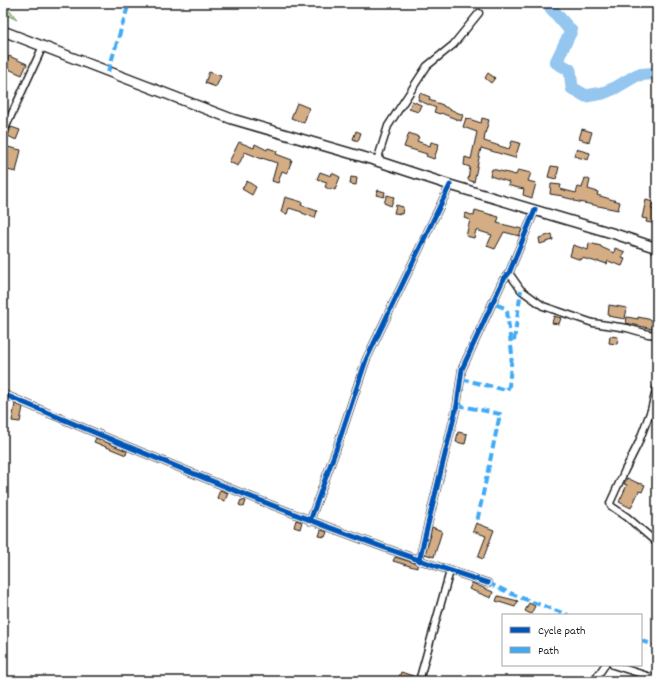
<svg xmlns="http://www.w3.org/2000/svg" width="660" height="684" viewBox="0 0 660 684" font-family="Dekko,sans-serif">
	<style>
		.green { fill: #b9e09c; stroke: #6a7e5c }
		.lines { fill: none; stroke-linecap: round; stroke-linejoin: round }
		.river { stroke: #94c6f0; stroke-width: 13 }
		.building { fill: #d4ad85; stroke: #1c1c1c }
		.street-casing { stroke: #1c1c1c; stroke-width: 9 }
		.primary-casing { stroke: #1c1c1c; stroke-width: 12 }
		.street { stroke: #fff; stroke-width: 6 }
		.primary { stroke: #fff; stroke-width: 9 }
		.quiet { stroke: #3fa9f5; stroke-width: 4; stroke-dasharray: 8 4; stroke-linecap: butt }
		.cycleway-casing { stroke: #fff; stroke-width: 8 }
		.cycleway { stroke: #0057b8; stroke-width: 5 }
	</style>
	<rect width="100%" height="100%" fill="#fff"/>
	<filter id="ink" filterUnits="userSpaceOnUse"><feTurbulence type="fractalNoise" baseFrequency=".025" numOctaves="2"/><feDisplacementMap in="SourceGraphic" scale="8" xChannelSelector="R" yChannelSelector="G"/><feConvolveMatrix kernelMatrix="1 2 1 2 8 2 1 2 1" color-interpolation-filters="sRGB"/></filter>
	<g filter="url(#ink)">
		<path class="green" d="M3,3H5L17,20L3,13Z"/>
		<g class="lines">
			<path class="river" d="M554,3L551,8L571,31L556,62L570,70L572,88L586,96L603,93L615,88L637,75L657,73"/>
		</g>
		<g class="building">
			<path d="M9,56L27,64L22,75L4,67Z"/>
			<path d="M209,72L221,76L216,87L205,83Z"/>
			<path d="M488,73L495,78L491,83L485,78Z"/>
			<path d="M420,93L430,97L429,100L443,105V106L463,115L461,121L441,113L440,114L434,112L436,108L418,100Z"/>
			<path d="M412,101L421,105L418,112L409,109Z"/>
			<path d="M297,103L309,108L304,123L291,118Z"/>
			<path d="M466,118L481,123L482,118L489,120L485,134L484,141L509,149L512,141L520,143L515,158L481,148L474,182L468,180L470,167L464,165L465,157L471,159L477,132L463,127Z"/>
			<path d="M11,127L20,130L16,140L8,136Z"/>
			<path d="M582,129L592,132L589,142L579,139Z"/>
			<path d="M356,131L361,133L358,141L353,139Z"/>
			<path d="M409,133L419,137L417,141L430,146L431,142L439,144L434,159L426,156L427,154L404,147Z"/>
			<path d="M239,142L254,148L255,144L267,150L268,148L277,151L276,154L292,160L287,173L282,171L278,183L272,181L277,163L262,158V159L245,152L238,166L229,162Z"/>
			<path d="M3,146L21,150L16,172L3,169Z"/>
			<path d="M576,149L590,153L588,160L574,156Z"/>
			<path d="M551,166L559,167L556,179L548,177Z"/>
			<path d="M492,169L516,175L518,170L531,173L528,181L536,183L532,198L523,195L524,189L514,187L508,185L509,182L490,176Z"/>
			<path d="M320,172L331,176L332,173L340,177L335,190L331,188V190L325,187L327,182L317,179Z"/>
			<path d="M351,177L357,178L356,185L350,184Z"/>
			<path d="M585,178L590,180L588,189L598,192L597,195L620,202L618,210L574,201L575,200L563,197V196L550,194L551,184L561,185L560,189L576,193L578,187L582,188Z"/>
			<path d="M247,181L256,187L252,195L242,189Z"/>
			<path d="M378,190L385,192L384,197L376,195Z"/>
			<path d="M387,195L394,197L391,206L384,203Z"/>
			<path d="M285,197L302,202L301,205L317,211L315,218L302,213V212L289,208L287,214L281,212Z"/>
			<path d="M646,200L653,202L651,209L656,210L657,224L646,222L647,219L642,218Z"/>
			<path d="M396,205L403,207L402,214L394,213Z"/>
			<path d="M475,210L499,217L497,223L522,229L519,236L504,232L495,249L487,246L492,235L476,230L474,238L466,236L470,220L464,218L466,213L474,216Z"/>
			<path d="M552,234L553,240L540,244L539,238Z"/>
			<path d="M589,243L601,246V247L614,253L615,248L625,252L622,258L625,259L622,266L608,261L607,264L598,261L597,262L582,258L581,260L570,256L573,245L588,250Z"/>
			<path d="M609,305L627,308L625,319L608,316Z"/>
			<path d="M554,316L561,318L559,324L552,323Z"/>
			<path d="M627,317L638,319V317L657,321V330L626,323Z"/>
			<path d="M610,336L618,337L617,344L609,343Z"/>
			<path d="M15,404L23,407L20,422L12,421Z"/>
			<path d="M458,432L467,434L465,444L456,442Z"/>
			<path d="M96,438L127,451L126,455L94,442Z"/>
			<path d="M627,478L640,484V483L645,485L642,492L639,491L631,508L619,502L627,485L624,484Z"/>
			<path d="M220,490L228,493L225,501L217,498Z"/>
			<path d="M241,500L246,501L244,507L239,505Z"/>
			<path d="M296,520L302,522L300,529L294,527Z"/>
			<path d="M476,523L494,530L483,559L478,557L486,536L473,531Z"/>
			<path d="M432,527L442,531L434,557L425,554L431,535H430Z"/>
			<path d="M321,530L327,532L325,537L319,536Z"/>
			<path d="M395,557L415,563L417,565V568L393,561Z"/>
			<path d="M472,583L493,592L491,598L469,589Z"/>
			<path d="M498,596L518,601L515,607L496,601Z"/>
			<path d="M529,603L535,606L531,614L525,611Z"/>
			<path d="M401,672L413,676L411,681L398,680Z"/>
		</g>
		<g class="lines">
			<g class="street-casing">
				<g id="street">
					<path d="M3,133L43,46"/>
					<path d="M377,161L388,126L427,66L453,45L479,13"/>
					<path d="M509,273L521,290L543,306L593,323L627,328L648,334L657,335"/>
					<path d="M657,387L651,410L638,444L625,470L610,503L611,506L627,517L657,543"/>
					<path d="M3,394C163,461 322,530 488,583"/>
					<path d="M310,521L338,444L366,360L450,185"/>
					<path d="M419,561L457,405L462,369L503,280L509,273L535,210"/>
					<path d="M613,665L657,679"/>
					<path d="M419,681L450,571"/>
					<path d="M594,681L605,665"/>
				</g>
			</g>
			<g class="primary-casing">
				<path id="primary" d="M3,31L232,119L377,161L450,185L615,234L657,248"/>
			</g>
			<use href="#street" class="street"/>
			<use href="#primary" class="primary"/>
			<g class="quiet">
				<path d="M108,72L129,3"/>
				<path d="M514,341L521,290"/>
				<path d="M461,379L502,389L507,390L509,386L512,354L507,311L505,308L492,303"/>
				<path d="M457,405L500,414L477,522"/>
				<path d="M488,583L519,597L568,615"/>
				<path d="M641,641L657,645"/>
			</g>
			<g class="cycleway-casing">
				<g id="cycleway">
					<path d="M3,394C163,461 322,530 488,583"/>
					<path d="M310,521L338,444L366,360L450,185"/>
					<path d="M419,561L457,405L462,369L503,280L509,273L535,210"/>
				</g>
			</g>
			<use href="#cycleway" class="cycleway"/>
		</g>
	</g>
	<rect width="660" height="684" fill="none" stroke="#fff" stroke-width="16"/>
	<rect x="8" y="8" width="644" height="668" fill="none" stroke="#1c1c1c" stroke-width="1.5" filter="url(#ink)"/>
	<rect x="502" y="614" width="140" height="52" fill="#ffffff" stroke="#a4a4a4"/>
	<rect x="510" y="627" width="20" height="6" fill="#0057b8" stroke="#a4a4a4"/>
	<text x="538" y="634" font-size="12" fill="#1c1c1c">Cycle path</text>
	<rect x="510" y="647" width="20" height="6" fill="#3fa9f5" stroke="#a4a4a4"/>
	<text x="538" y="654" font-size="12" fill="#1c1c1c">Path</text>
</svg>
